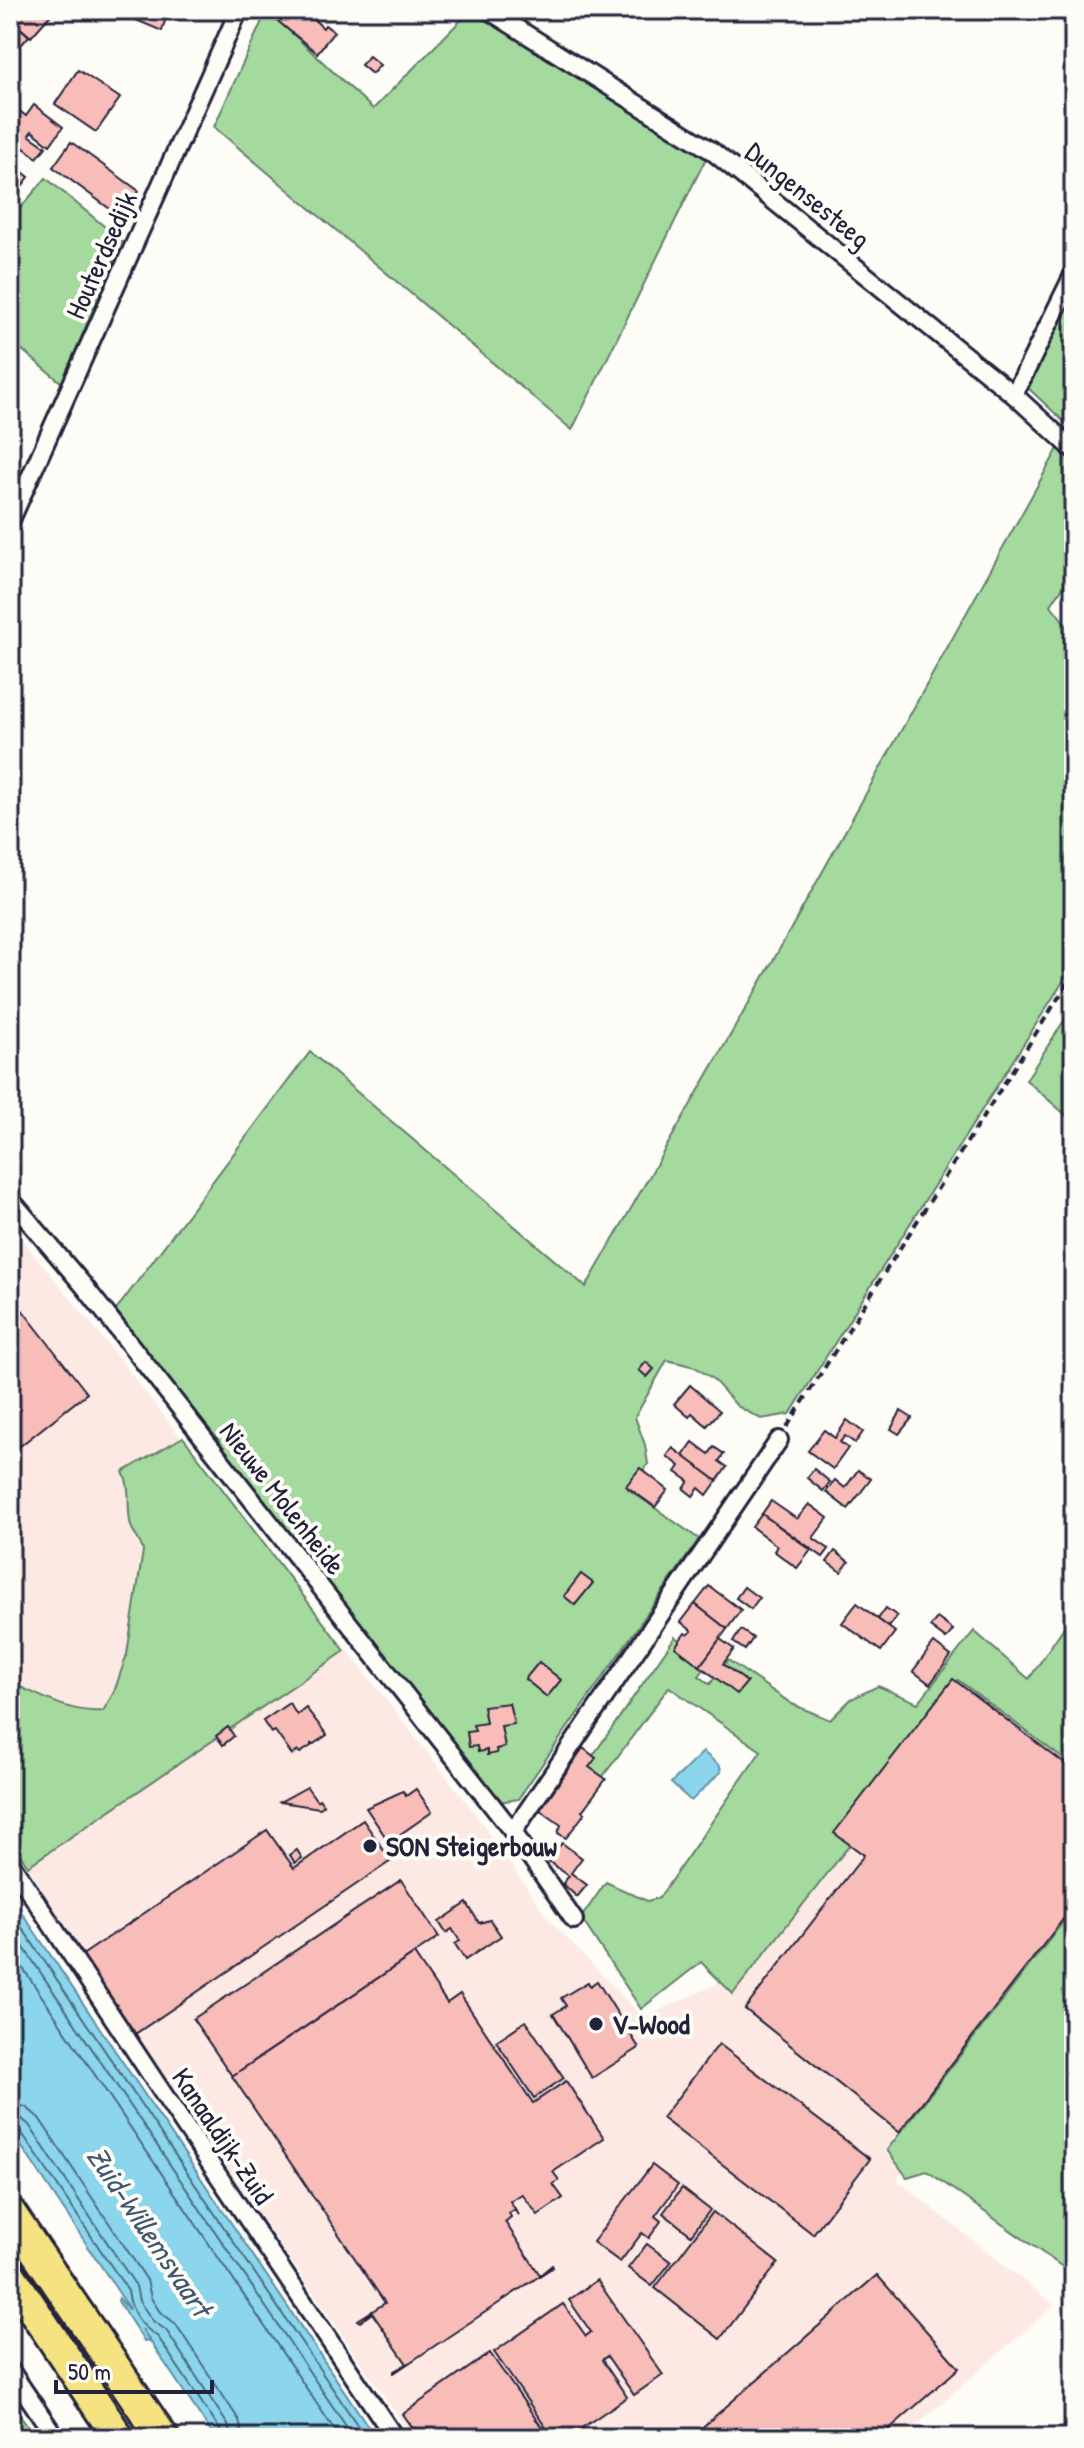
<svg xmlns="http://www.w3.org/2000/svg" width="1084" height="2448" viewBox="0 0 1084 2448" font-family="'Patrick Hand',sans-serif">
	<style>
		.built { fill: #fce9e4 }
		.green { fill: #a4da9e; stroke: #637e6c; stroke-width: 2 }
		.water { fill: #8bd6ec; stroke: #618ea5; stroke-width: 2 }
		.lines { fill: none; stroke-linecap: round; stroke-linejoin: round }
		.shore { stroke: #4c6a82; stroke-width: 2 }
		.building { fill: #f9bdb9; stroke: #22223b; stroke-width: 2 }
		.street-casing { stroke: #22223b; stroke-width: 22 }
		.highway-casing { stroke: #22223b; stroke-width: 36 }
		.path { stroke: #22223b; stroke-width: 4; stroke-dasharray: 8 6; stroke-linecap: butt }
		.street { stroke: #fdfcf7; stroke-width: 16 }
		.highway { stroke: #f5e382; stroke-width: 30 }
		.poi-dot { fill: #22223b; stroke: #fdfcf7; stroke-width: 3 }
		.labels { text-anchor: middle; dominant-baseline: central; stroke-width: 8; stroke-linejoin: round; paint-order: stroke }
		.street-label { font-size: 28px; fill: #22223b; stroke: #fdfcf7 }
		.poi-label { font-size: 28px; font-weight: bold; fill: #22223b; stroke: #fdfcf7; text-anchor: start }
		.water-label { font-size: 30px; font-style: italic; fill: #425870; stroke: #fdfcf7 }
	</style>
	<rect width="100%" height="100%" fill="#fdfcf7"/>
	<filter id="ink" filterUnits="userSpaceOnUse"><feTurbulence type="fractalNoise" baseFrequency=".0125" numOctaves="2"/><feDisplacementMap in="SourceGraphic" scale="16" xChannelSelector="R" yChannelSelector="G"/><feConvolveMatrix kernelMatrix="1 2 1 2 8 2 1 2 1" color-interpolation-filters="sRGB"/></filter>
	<g filter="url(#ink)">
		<path class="built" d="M10,1225L106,1342L474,1812L547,1917L643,2018L715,1985L971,1659L1074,1748V1938L897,2180L1054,2305L902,2438H413L77,1951L10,1834Z"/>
		<g class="green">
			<path d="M267,10L373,109L471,10H477L706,158L572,430L214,127Z"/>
			<path d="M46,178L122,241L62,383L10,340V207L17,212Z"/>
			<path d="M1074,291V431L1026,386Z"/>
			<path d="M1060,445L1074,457V570L1051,605L1074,635V964L790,1414L761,1419L737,1406L713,1379L695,1367L667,1360L635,1417L645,1445L648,1464L628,1489L699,1539L518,1799L499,1802L197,1418L116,1310L310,1052L586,1287L774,959Z"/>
			<path d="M1074,1005V1122L1026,1080Z"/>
			<path d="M183,1437L345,1651L28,1866L10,1840V1685H16C45,1698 70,1713 103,1711L114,1692L127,1654L143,1551C141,1541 134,1535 131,1526C126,1508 132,1488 123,1472Z"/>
			<path d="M1074,1612V1767L958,1680L888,1796L733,1994L701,1962L641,2009L581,1918L606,1882L647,1901L659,1898L761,1751L669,1687L590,1794L574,1783L675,1637L709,1663L699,1676L710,1684L728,1660L792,1704L830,1720L851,1699L878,1686L918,1703L974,1631L1029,1679Z"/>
			<path d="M1074,1908V2275L927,2171L907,2177L887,2150Z"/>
			<path d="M10,2400L35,2438H10Z"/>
		</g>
		<g class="water">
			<path d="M703,1752L720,1766L721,1772L691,1801L671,1783Z"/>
			<path d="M10,1895L376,2438H215L142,2329L149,2341H144L118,2301L119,2298L128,2309L129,2308L10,2129Z"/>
		</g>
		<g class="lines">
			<g class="shore">
				<path d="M10,1910L366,2438"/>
				<path d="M10,1927L354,2438"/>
				<path d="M10,1949L340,2438"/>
				<path d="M10,2104L26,2107L39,2118L147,2280L151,2298L160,2312L175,2323L239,2420L243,2438"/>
				<path d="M10,2116L21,2118L29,2125L136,2286L139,2301L153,2321L166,2330L228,2425L231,2438"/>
				<path d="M10,2126L20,2130L128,2291C131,2313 140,2325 158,2337L220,2430L221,2438"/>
			</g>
		</g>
		<g class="building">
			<path d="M12,10H55L31,37L10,19Z"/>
			<path d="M141,10H168L162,31L136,20Z"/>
			<path d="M264,10H304L323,28L325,25L334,32L317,53Z"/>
			<path d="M10,19L29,36L11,57L10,56Z"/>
			<path d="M369,56L380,65L372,74L361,65Z"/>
			<path d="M78,70L120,98L96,132L55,104Z"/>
			<path d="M12,105L26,116L34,105L63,127L50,145L32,131L29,135L46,147L37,158L10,137V108Z"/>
			<path d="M71,142L139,191L121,217L53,167Z"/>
			<path d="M10,162L29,177L10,202Z"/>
			<path d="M10,1294L87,1393L10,1454Z"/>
			<path d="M646,1362L654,1369L647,1377L639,1370Z"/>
			<path d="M690,1385L720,1411L707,1426L692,1413L689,1417L674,1404Z"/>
			<path d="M901,1411L912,1418L899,1434L891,1429Z"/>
			<path d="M847,1420L863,1432L855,1443L845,1436L840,1442L848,1448L833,1469L808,1451L824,1430L835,1438Z"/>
			<path d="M693,1442L709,1454L714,1447L724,1454L719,1461L727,1467L717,1481L683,1456Z"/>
			<path d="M673,1448L717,1481L707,1495L699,1488L693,1496L684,1489L689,1481L676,1472L680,1466L667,1456Z"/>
			<path d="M640,1468L668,1490L655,1507L626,1486Z"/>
			<path d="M814,1469L830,1482L823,1491L807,1478Z"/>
			<path d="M858,1470L871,1479L848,1509L826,1492L835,1480L845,1488Z"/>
			<path d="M771,1501L797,1519L809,1504L828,1518L813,1538L829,1549L823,1557L762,1514Z"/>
			<path d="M762,1514L811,1550L797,1568L774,1551L777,1546L752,1527Z"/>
			<path d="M835,1551L849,1562L841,1572L827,1562Z"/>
			<path d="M581,1574L593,1583L575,1605L564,1596Z"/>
			<path d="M709,1586L741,1610L727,1629L695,1604Z"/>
			<path d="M744,1587L759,1598L751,1609L736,1598Z"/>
			<path d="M857,1603L895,1632L881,1651L842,1623Z"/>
			<path d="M695,1604L727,1629L700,1666L675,1647L685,1633L688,1635L692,1631L681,1622Z"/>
			<path d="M886,1608L897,1616L889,1627L878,1619Z"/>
			<path d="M937,1618L953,1630L946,1639L930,1627Z"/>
			<path d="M741,1630L753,1638L745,1650L733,1642Z"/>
			<path d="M720,1639L734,1649L723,1664L747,1682L737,1694L700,1666Z"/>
			<path d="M934,1643L951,1656L930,1684L913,1671Z"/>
			<path d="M539,1662L561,1680L547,1697L525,1679Z"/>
			<path d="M953,1679L1074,1771V1905L899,2132L745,2009L864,1855L834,1833Z"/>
			<path d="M289,1703L297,1715L306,1708L327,1735L312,1745L311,1743V1746L300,1753L298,1751L292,1755L275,1731L271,1733L263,1721Z"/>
			<path d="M509,1703L514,1724L501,1726L505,1747L496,1749L497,1753L487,1755V1750L478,1752L477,1746L469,1747L467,1732L475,1731L473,1725L486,1723L483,1706Z"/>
			<path d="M228,1727L234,1736L223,1745L216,1736Z"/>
			<path d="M583,1748L596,1758L589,1767L606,1779L582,1811L585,1813L566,1838L558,1833L561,1825L540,1810Z"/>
			<path d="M307,1787L317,1801L319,1799L324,1805L320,1808L280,1802Z"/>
			<path d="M416,1789L432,1812L389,1842L366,1808L403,1791L406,1796Z"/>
			<path d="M363,1820L391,1861L135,2034L81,1956L267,1830L294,1868Z"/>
			<path d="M562,1843L582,1858L571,1873L587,1885L577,1897L563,1884L560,1887L569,1876L548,1861Z"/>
			<path d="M297,1850L302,1858L295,1863L290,1855Z"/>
			<path d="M401,1880L439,1937L232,2076L193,2019Z"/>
			<path d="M467,1903L479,1923L490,1920L501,1936L465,1960L455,1944L460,1941L452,1929L446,1933L439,1922Z"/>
			<path d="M414,1954L447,2003L460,1994L533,2103L566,2081L604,2138L553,2172L559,2180L553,2184L563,2198L538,2215L522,2194L510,2201L519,2215L514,2210L509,2213L511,2217L505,2222L540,2275L552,2265L553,2267L394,2373V2371L407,2364L372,2313L360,2322L358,2320L385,2303L232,2076Z"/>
			<path d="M597,1981L639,2048L592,2078L553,2014L566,2006L561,1998L588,1982L590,1986Z"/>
			<path d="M526,2021L564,2078L534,2098L496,2041Z"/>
			<path d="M719,2044L870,2159L813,2234L662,2118Z"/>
			<path d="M652,2165L678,2185L655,2216L661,2221L649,2238L642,2233L620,2262L593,2242Z"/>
			<path d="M682,2188L710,2210L691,2235L663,2213Z"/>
			<path d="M713,2212L778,2263L720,2339L655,2288Z"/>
			<path d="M647,2244L671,2262L652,2286L628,2268Z"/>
			<path d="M877,2275L959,2368L879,2438H690Z"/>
			<path d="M597,2280L663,2375L634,2395L607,2356L602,2360L627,2397L567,2438H553L494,2352L563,2304L586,2336L591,2332L569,2300Z"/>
			<path d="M490,2353L545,2432L534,2438H420L403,2414Z"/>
		</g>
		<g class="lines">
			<g class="street-casing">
				<g id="street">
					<path d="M488,10L712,151L1014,395L1074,450"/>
					<path d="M1014,395L1074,273"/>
					<path d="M10,522L239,10"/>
					<path d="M10,1199L84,1286L513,1832L779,1440"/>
					<path d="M513,1832L574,1920"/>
					<path d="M10,1862L168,2101L395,2438"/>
					<path d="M10,2370L56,2438"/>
				</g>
			</g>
			<g class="highway-casing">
				<g id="highway">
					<path d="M10,2213L163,2438"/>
					<path d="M10,2275L119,2438"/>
				</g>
			</g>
			<path class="path" d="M787,1427L1074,973"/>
			<use href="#street" class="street"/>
			<use href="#highway" class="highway"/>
		</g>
	</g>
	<g class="poi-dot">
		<circle cx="370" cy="1846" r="8"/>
		<circle cx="596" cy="2024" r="8"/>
	</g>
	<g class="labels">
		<g class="street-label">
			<text transform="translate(808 195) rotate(39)">Dungensesteeg</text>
			<text transform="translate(101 255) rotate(-66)">Houterdsedijk</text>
			<text transform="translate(283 1498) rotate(52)">Nieuwe Molenheide</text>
			<text transform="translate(223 2136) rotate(56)">Kanaaldijk-Zuid</text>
		</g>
		<g class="poi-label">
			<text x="386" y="1846">SON Steigerbouw</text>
			<text x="612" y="2024">V-Wood</text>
		</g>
		<g class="water-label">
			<text transform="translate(150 2231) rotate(56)">Zuid-Willemsvaart</text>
		</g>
	</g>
	<rect width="1084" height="2448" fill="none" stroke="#fdfcf7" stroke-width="40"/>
	<rect x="20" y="20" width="1044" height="2408" fill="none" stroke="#22223b" stroke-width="3" filter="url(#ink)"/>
	<path d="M56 2380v12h156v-12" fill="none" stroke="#22223b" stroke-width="4"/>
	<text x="68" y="2380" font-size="24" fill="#22223b" stroke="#fdfcf7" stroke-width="6" paint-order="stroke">50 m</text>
</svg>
